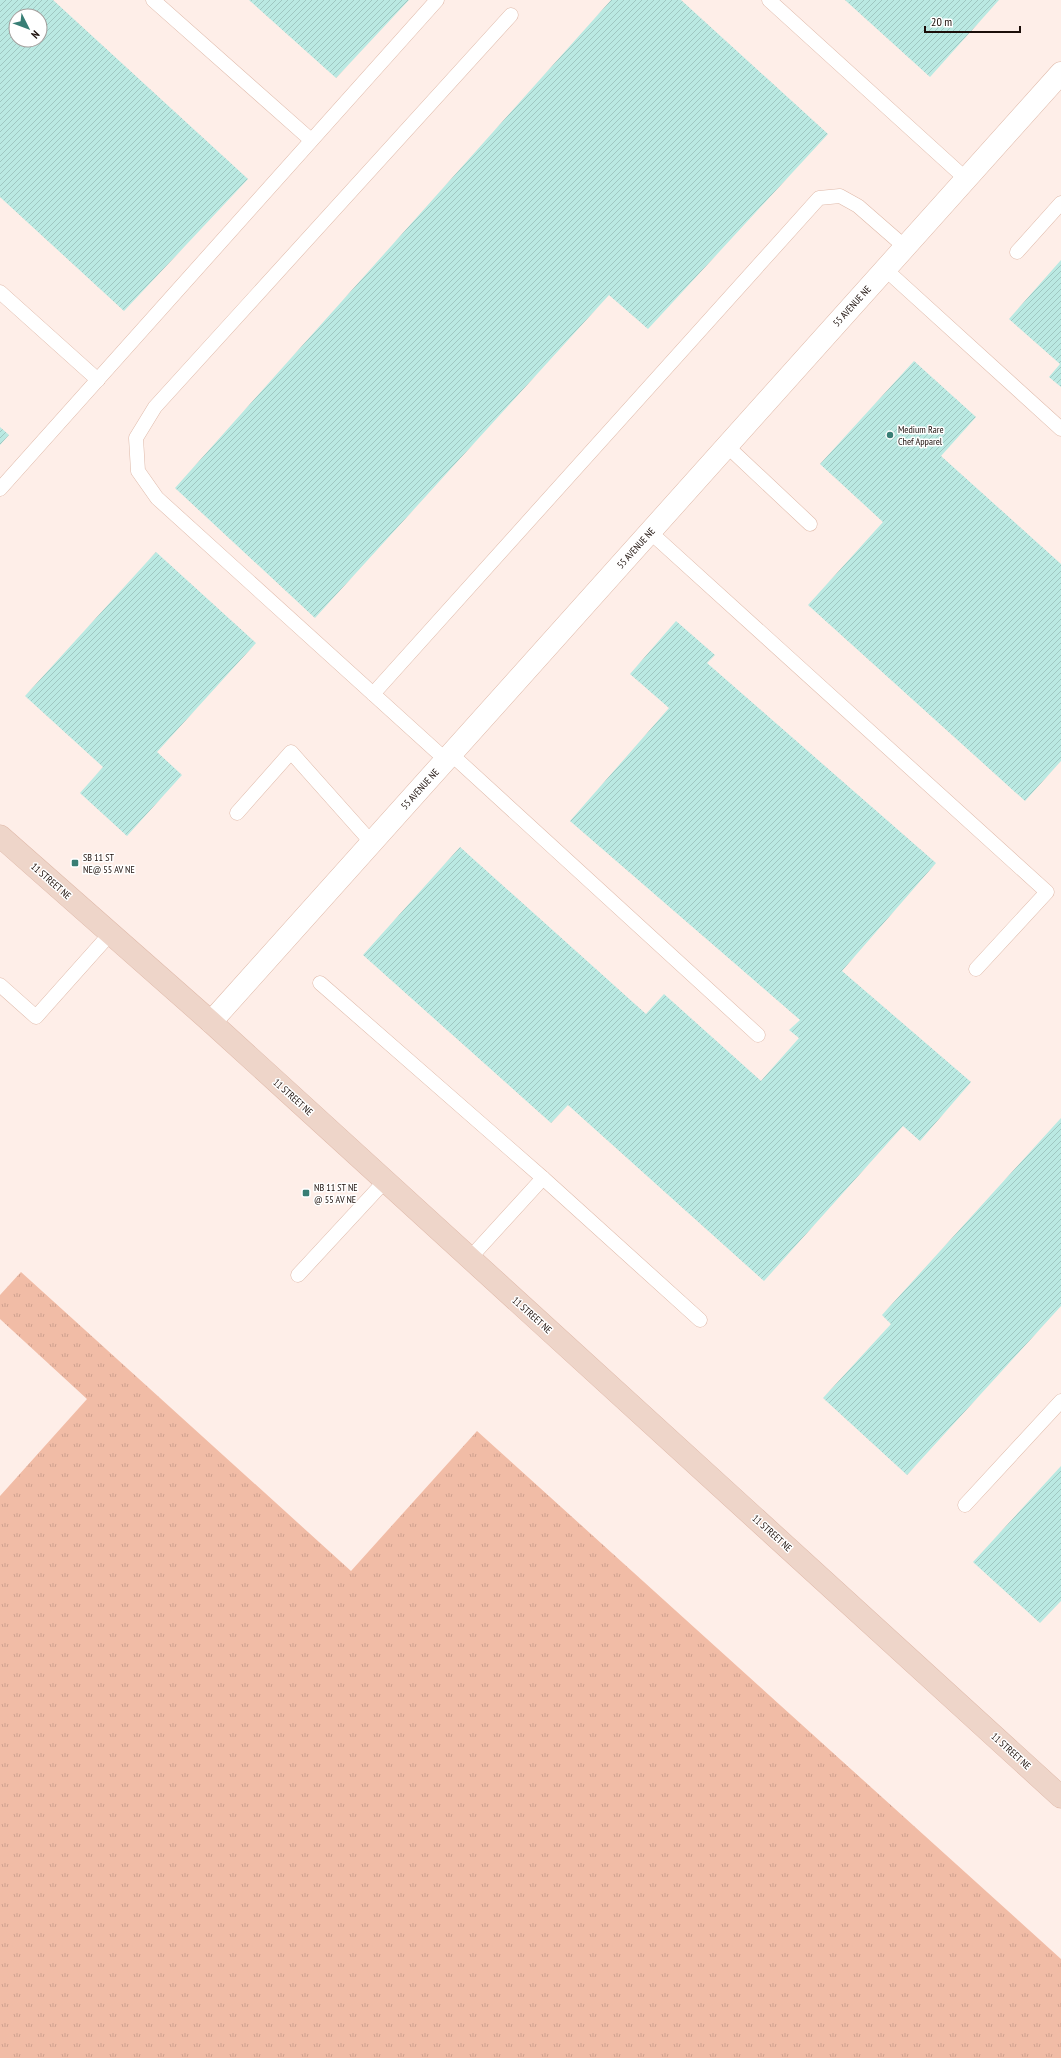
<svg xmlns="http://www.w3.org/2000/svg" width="1061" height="2058" viewBox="0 0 1061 2058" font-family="'PT Sans Narrow',sans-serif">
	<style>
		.grass { fill: url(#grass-tufts) }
		.building { fill: url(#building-hatch); fill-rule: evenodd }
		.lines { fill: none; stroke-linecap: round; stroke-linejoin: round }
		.lane-casing { stroke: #dfb9a9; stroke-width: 15 }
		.street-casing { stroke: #dfb9a9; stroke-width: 23 }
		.secondary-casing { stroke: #dfb9a9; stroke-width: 23 }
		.lane { stroke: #fff; stroke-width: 14 }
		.street { stroke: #fff; stroke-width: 22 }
		.secondary { stroke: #eed5c9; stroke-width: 22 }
		.poi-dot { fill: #387e75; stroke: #fff; stroke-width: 1.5 }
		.labels { text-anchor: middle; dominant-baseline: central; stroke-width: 3; stroke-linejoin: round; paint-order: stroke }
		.street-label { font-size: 10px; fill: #1b0e09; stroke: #fff }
		.poi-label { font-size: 10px; fill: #1b0e09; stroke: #fff; text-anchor: start }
	</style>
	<defs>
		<pattern id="grass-tufts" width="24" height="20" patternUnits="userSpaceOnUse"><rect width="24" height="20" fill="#f1bca6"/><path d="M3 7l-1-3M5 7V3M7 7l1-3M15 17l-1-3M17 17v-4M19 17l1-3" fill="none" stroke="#cea08e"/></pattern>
		<pattern id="building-hatch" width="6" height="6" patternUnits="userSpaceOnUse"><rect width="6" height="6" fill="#bae9e2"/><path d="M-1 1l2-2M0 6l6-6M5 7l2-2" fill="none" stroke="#9fc7c1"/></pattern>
	</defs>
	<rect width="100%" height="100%" fill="#feeee8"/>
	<path class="grass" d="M21,1272L351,1571L477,1431L1061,1959V2058H0V1496L87,1399L0,1319V1295Z"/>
	<g class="building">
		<path d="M0,0H53L248,179L124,311L0,197ZM16,16H40V40H16Z"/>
		<path d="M249,0H409L336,78Z"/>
		<path d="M611,0H681L828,134L648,329L609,295L315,618L175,488Z"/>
		<path d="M845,0H999L930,77Z"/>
		<path d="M1061,260V387L1049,377L1060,364L1009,319Z"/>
		<path d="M914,361L976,417L941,456L1061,564V761L1025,801L808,605L883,522L820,464Z"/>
		<path d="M0,427L9,435L0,445Z"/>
		<path d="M156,552L256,643L157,752L182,775L127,836L80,793L103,767L25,696Z"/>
		<path d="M676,621L715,655L707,663L936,863L842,971L971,1082L920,1141L903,1126L764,1281L568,1105L551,1123L363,955L460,847L646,1014L664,994L761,1081L799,1038L789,1030L800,1020L570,821L669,708L630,674Z"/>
		<path d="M1061,1118V1306L907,1475L823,1398L891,1324L882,1315Z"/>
		<path d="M1061,1466V1601L1040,1623L973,1562Z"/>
	</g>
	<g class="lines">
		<g class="lane-casing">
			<g id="lane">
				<path d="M153,0L311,140"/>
				<path d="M769,0L966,179"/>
				<path d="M1017,252L1061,203"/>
				<path d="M885,269L1061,429"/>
				<path d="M0,292L98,380"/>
				<path d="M727,446L810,524"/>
				<path d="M0,489L437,0"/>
				<path d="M650,532L1047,892L976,969"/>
				<path d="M373,694L819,198L840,196L858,206L905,247"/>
				<path d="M451,754L758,1035"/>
				<path d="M446,760L157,498L138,471L136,438L155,407L511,15"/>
				<path d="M237,813L291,752L372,843"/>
				<path d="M320,983L543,1178L700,1320"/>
				<path d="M0,985L36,1017L110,934"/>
				<path d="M470,1258L543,1178"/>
				<path d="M298,1275L385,1181"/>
				<path d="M965,1505L1061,1401"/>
			</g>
		</g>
		<g class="street-casing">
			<path id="street" d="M211,1022L1061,73"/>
		</g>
		<g class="secondary-casing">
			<path id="secondary" d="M0,836L211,1022L1061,1797"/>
		</g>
		<use href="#lane" class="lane"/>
		<use href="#street" class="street"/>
		<use href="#secondary" class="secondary"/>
	</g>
	<g class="poi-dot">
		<circle cx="890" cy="435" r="4"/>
		<rect x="71" y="859" width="8" height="8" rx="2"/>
		<rect x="302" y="1189" width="8" height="8" rx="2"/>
	</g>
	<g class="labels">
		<g class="street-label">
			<text transform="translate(852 306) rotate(-48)">55 AVENUE NE</text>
			<text transform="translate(636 548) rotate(-48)">55 AVENUE NE</text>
			<text transform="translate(420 789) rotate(-48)">55 AVENUE NE</text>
			<text transform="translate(51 881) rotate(41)">11 STREET NE</text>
			<text transform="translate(293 1097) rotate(42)">11 STREET NE</text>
			<text transform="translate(532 1315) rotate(42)">11 STREET NE</text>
			<text transform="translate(772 1533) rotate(42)">11 STREET NE</text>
			<text transform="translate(1011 1751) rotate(42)">11 STREET NE</text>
		</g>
		<g class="poi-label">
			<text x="898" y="429">Medium Rare<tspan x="898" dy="12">Chef Apparel</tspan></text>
			<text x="83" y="857">SB 11 ST<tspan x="83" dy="12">NE@ 55 AV NE</tspan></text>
			<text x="314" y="1187">NB 11 ST NE<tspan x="314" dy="12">@ 55 AV NE</tspan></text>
		</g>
	</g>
	<g transform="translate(28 28) rotate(132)"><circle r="19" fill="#ffffff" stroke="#a49f9d"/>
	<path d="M0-3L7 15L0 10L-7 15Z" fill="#387e75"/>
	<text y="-6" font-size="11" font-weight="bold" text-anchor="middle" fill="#1b0e09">N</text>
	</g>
	<path d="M925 26v6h95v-6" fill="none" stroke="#1b0e09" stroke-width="2"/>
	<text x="931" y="26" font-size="12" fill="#1b0e09" stroke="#ffffff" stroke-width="3" paint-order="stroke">20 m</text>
</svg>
